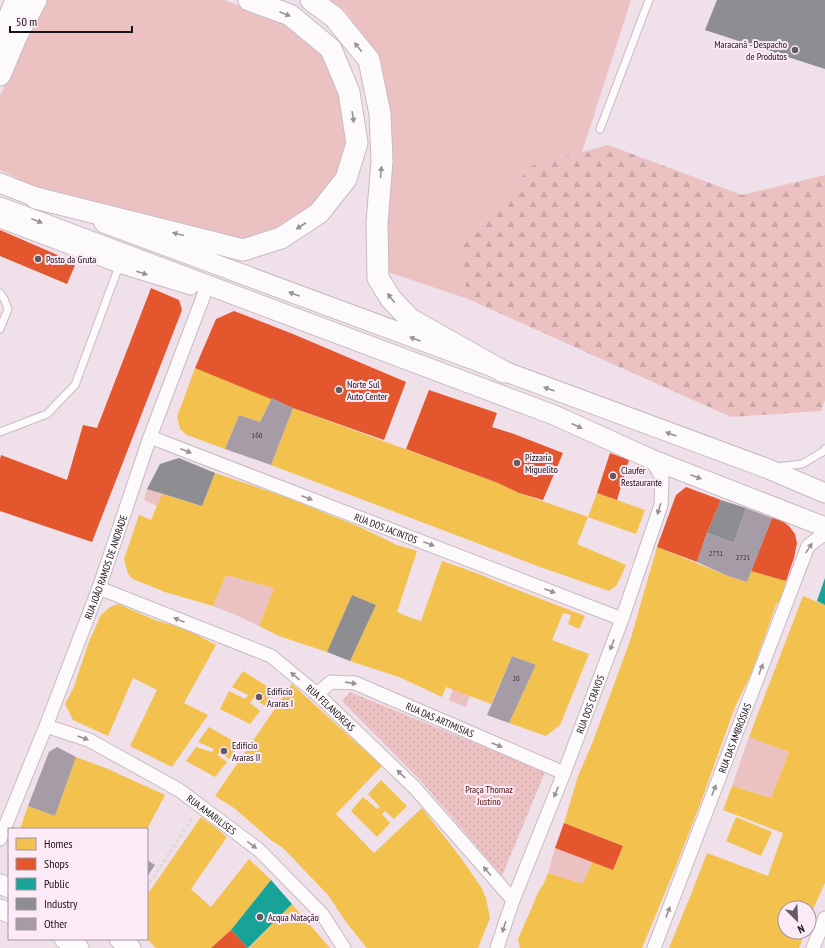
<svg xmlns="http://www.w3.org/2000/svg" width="825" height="948" viewBox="0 0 825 948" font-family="'PT Sans Narrow',sans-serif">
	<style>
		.green { fill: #ecc1c2 }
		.forest { fill: url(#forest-firs) }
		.park { fill: url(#park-dots) }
		.homes { fill: #f2c14e }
		.shops { fill: #e4572e }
		.public { fill: #17a398 }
		.industry { fill: #8d8d92 }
		.building { fill: #a69ca6 }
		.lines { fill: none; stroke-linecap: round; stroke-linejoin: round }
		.lane-casing { stroke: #c7bbc3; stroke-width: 9 }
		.street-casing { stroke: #c7bbc3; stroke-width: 15 }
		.secondary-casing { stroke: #c7bbc3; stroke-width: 21 }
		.primary-casing { stroke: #c7bbc3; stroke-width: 23 }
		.path { stroke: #dbd7d9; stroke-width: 2.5; stroke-dasharray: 3 3; stroke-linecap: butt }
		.lane { stroke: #fdfafc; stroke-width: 7 }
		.street { stroke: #fdfafc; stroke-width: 13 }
		.secondary { stroke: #fdfafc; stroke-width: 19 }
		.primary { stroke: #fdfafc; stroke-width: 21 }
		.oneway { fill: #979296 }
		.poi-dot { fill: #655a62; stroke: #fcebf6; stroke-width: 1.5 }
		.labels { text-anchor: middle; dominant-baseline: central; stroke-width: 4; stroke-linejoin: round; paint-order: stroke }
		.number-label { font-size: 8px; fill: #3e343c }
		.poi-label { font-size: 10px; fill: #1b1219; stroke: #fcebf6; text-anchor: start }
		.street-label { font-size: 10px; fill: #1b1219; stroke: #fcebf6 }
		.park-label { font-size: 10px; fill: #520d0f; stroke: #fcebf6 }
	</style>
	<defs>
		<pattern id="forest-firs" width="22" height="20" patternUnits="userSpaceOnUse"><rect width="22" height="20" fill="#ecc1c2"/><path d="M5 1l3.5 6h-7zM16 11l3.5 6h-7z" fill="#caa5a6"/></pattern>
		<pattern id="park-dots" width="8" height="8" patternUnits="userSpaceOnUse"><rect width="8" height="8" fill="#ecc1c2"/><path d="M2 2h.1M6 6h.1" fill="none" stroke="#caa5a6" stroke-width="1.8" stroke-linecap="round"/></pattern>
	</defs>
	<rect width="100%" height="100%" fill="#efe0ea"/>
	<g class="green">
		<path d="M46,0H224L285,23L324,54L341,95L348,143L339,175L314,207L278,231L242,242L36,187L0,170V96L25,39Z"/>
		<path d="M330,0H631L582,152L531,166L460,248L468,299L388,272L377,56L345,11Z"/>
		<path d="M147,489L162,494L157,506L144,500Z"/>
		<path d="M226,575L274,588L259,626L236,615L213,606Z"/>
		<path d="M453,689L470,695L466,707L449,700Z"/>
		<path d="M749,737L789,752L771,798L732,786Z"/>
		<path d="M555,848L592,862L583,884L548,873Z"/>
	</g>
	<path class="forest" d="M608,145L742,195L825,175V400L821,411L731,417L468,299L460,248L531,166Z"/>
	<path class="park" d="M350,692L545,772L502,876L421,781L342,701Z"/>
	<g class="homes">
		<path d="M195,368L272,398L260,422L239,415L225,449L187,435L180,429L177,417Z"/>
		<path d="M293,408L498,483L519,493L588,517L577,544L626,565L617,585L609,591L543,568L271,465Z"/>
		<path d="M215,473L283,496L362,528L397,545L417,551L397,612L411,618L421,621L442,561L479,574L510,587L585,616L579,629L568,624L571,615L563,613L552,640L589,654L560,725L546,736L509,723L536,665L512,656L491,704L446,687L442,697L399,677L350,661L376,605L352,595L327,652L279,636L259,626L274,588L226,575L213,606L165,592L133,579L128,574L124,559L139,515L151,520L162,494L202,506Z"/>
		<path d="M597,493L645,510L636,534L588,517Z"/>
		<path d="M657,547L728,576L747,582L751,571L786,581L782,596L776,605L751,674L735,707L702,799L676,866L642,948H520L518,939L539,891L544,883L548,873L583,884L592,862L613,870L623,846L564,823L578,776L592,744L630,641Z"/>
		<path d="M803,596L825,605V883L809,918V908H785V932H805L799,948H669L690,897L707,853L768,876L783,833L723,810L732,786L771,798L789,752L749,737Z"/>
		<path d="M118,604L155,620L188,630L216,645L184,703L208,715L172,767L130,746L157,690L133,678L108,736L73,720L65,704L74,687L88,644L101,615L110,607Z"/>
		<path d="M243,671L275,691L265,706L253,698L250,703L260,711L250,724L220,709L229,691L245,699L248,695L232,687Z"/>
		<path d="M292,684L382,766L336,814L374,853L422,808L461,858L481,887L486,898L490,918L478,948H367L346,922L328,895L282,847L272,841L234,808L215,796Z"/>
		<path d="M209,727L240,745L229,759L220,752L217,755L227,762L215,777L186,761L196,747L212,752L214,749L198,742Z"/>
		<path d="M76,757L108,769L165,795L147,829H86L82,827V829H20L28,806L55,816Z"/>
		<path d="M381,780L407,806L394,819L385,811L382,814L390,823L377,837L351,811L363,797L377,809L380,807L368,794Z"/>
		<path d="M201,817L215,827L227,837L191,889L211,907L249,859L271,880L231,930L211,948H156L147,939V895Z"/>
		<path d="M736,817L772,832L761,856L726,841Z"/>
		<path d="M292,904L330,948H249Z"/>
	</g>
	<g class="shops">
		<path d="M0,230L76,263L67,284L0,256Z"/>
		<path d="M151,288L179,300L182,310L92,542L0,511V459L1,455L67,480L83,425L97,428Z"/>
		<path d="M234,311L293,334L406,382L384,440L293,408L195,368L216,319Z"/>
		<path d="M429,390L497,413L492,427L514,434L563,453L543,500L519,493L498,483L406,449Z"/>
		<path d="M610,453L629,460L617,500L597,493Z"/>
		<path d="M686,487L721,500L707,533L697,562L657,547L676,495Z"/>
		<path d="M772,518L780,519L789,526L795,534L797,543L794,558L786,581L751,571Z"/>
		<path d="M564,823L623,846L613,870L555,848Z"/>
		<path d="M231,930L248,948H211Z"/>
	</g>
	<g class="public">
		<path d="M825,578V605L817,601Z"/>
		<path d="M271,880L292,904L248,948L231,930Z"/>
	</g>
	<g class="industry">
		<path d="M717,0H825V69L705,30Z"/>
		<path d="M179,458L215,473L202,506L147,489L160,464Z"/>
		<path d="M721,500L746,508L734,543L707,533Z"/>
		<path d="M352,595L376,605L350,661L327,652Z"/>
	</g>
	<g class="building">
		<path d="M272,398L293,408L271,465L225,449L239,415L260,422Z"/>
		<path d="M746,508L772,518L747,582L728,576L697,562L707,533L734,543Z"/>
		<path d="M512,656L536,665L509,723L487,715Z"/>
		<path d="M57,747L76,757L55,816L28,806L49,752Z"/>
		<path d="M147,860L155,865L147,877Z"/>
	</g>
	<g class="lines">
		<g class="lane-casing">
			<g id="lane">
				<path d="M600,129L649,0"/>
				<path d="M0,293L4,299L8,309L0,329"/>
				<path d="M0,432L47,414L75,385L119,266"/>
				<path d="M776,467L802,464L824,451L825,449"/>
			</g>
		</g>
		<g class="street-casing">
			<g id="street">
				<path d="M0,221L119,266L191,288"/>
				<path id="s1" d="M150,437L622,619"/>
				<path id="s2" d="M99,588L271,656L317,694L415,788L513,900"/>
				<path id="s3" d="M317,694L331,682L355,683L564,773"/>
				<path id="s4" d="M46,726L89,740L179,790L259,850L322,914L344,948"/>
				<path id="s5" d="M0,839L46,726L99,588L150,437L205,292"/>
				<path id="s6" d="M497,948L513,900L564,773L622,619L661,505L662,478L651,459"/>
				<path id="s7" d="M654,948L808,546L820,537L825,535"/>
				<path d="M813,948L825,918"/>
			</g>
		</g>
		<g class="secondary-casing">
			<g id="secondary">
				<path d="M0,183L51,203"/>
				<path d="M0,207L554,415L651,459L825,527"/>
				<path d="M104,223L766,468L825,493"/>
				<path d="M0,884L9,888"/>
				<path d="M0,909L9,913"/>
				<path d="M64,939L79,948"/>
				<path d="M119,939L131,948"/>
			</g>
		</g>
		<g class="primary-casing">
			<g id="primary">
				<path d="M311,0L334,17L369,60L380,114L382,161L377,223L378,278L391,299L410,319L504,372"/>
				<path d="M0,40L16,0"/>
				<path d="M0,75L17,35L36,0"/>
				<path d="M36,198L243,250L281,238L319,213L346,179L357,143L349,92L331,49L290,15L249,0"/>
			</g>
		</g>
		<path class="path" d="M147,887L193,817"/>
		<use href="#lane" class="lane"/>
		<use href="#street" class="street"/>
		<use href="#secondary" class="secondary"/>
		<use href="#primary" class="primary"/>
	</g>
	<defs><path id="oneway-solid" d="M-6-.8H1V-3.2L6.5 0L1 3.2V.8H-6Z"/></defs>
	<g class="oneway">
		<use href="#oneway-solid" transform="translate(285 14) rotate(23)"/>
		<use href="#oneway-solid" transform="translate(358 47) rotate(-129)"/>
		<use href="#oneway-solid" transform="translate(353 117) rotate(81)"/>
		<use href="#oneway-solid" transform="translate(381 172) rotate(-85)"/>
		<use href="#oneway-solid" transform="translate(37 221) rotate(21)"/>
		<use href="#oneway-solid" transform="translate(301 226) rotate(147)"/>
		<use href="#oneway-solid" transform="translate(178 234) rotate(-166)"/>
		<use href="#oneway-solid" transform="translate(142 273) rotate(17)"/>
		<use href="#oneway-solid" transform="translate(294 294) rotate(-160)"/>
		<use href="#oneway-solid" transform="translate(391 298) rotate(-127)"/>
		<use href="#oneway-solid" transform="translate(415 339) rotate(-160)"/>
		<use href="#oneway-solid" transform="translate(549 389) rotate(-160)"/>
		<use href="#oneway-solid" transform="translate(577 426) rotate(24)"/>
		<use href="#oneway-solid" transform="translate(671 434) rotate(-160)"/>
		<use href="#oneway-solid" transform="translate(186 451) rotate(21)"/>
		<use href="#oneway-solid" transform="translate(696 477) rotate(21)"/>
		<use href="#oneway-solid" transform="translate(307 498) rotate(21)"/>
		<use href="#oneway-solid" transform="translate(659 509) rotate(107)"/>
		<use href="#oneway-solid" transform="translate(429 544) rotate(21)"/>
		<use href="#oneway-solid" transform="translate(809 548) rotate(-57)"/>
		<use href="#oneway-solid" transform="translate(550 591) rotate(21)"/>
		<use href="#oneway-solid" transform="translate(179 620) rotate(-158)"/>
		<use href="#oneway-solid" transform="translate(612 645) rotate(111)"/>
		<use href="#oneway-solid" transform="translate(761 669) rotate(-69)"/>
		<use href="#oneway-solid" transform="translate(295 676) rotate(-140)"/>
		<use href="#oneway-solid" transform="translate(351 683) rotate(8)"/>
		<use href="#oneway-solid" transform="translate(83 738) rotate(19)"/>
		<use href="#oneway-solid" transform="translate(497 745) rotate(23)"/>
		<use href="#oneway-solid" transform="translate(401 774) rotate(-136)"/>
		<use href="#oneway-solid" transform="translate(714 790) rotate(-69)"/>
		<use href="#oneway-solid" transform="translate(556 792) rotate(112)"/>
		<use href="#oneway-solid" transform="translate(252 845) rotate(37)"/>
		<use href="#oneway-solid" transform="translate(487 871) rotate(-131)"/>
		<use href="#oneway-solid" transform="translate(668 912) rotate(-69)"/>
		<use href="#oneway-solid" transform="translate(504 927) rotate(108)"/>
	</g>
	<g class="poi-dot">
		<circle cx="795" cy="50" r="4"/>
		<circle cx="38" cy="259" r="4"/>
		<circle cx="339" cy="390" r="4"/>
		<circle cx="517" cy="463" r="4"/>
		<circle cx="613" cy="476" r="4"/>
		<circle cx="259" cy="697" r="4"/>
		<circle cx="224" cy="751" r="4"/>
		<circle cx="260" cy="917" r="4"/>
	</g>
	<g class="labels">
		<g class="number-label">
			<text x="257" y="435">160</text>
			<text x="716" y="553">2731</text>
			<text x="743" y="557">2721</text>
			<text x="516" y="678">20</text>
		</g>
		<g class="poi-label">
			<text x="787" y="44" text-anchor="end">Maracanã - Despacho<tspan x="787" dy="12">de Produtos</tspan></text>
			<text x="46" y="259">Posto da Gruta</text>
			<text x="347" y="384">Norte Sul<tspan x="347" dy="12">Auto Center</tspan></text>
			<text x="525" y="457">Pizzaria<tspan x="525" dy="12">Miguelito</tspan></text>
			<text x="621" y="470">Claufer<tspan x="621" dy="12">Restaurante</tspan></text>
			<text x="267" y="691">Edifício<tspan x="267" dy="12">Araras I</tspan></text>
			<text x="232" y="745">Edifício<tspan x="232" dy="12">Araras II</tspan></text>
			<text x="268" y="917">Acqua Natação</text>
		</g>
		<g class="street-label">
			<text stroke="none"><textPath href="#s1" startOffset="253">RUA DOS JACINTOS</textPath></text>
			<text stroke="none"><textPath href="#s5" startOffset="292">RUA JOÃO RAMOS DE ANDRADE</textPath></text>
			<text stroke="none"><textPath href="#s6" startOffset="261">RUA DOS CRAVOS</textPath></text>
			<text stroke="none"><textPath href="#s2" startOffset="264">RUA FELANDREAS</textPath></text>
			<text stroke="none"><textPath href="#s3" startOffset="135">RUA DAS ARTIMISIAS</textPath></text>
			<text stroke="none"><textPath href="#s7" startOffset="225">RUA DAS AMBRÓSIAS</textPath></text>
			<text stroke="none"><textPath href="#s4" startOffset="189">RUA AMARILISES</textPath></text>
		</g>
		<g class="park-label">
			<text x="489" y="789">Praça Thomaz<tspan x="489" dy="12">Justino</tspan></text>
		</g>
	</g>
	<rect x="8" y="828" width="140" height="112" fill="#fcebf6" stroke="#a2949e"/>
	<rect x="16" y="838" width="20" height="12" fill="#f2c14e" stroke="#a2949e"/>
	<text x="44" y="848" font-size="12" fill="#1b1219">Homes</text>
	<rect x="16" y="858" width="20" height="12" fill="#e4572e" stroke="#a2949e"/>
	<text x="44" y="868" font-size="12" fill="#1b1219">Shops</text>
	<rect x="16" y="878" width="20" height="12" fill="#17a398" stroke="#a2949e"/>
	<text x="44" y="888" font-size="12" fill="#1b1219">Public</text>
	<rect x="16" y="898" width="20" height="12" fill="#8d8d92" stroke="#a2949e"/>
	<text x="44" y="908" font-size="12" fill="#1b1219">Industry</text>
	<rect x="16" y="918" width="20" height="12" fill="#a69ca6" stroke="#a2949e"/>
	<text x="44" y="928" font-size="12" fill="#1b1219">Other</text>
	<g transform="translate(797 920) rotate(156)"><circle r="19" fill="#fcebf6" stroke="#a2949e"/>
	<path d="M0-3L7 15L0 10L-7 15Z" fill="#655a62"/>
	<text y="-6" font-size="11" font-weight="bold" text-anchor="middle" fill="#1b1219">N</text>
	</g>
	<path d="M10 26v6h122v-6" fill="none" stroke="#1b1219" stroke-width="2"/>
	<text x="16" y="26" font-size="12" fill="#1b1219" stroke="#fcebf6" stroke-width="3" paint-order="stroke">50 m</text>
</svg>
